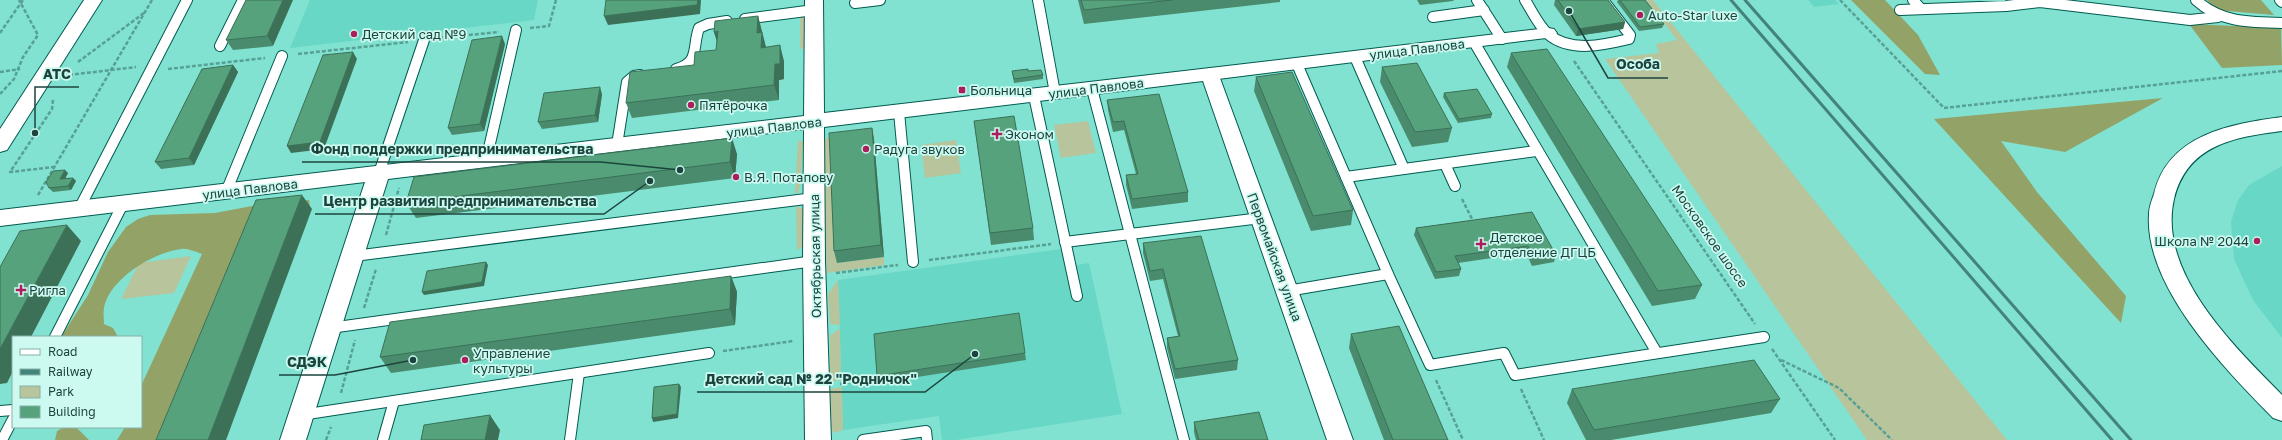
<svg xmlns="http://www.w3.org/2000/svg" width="2282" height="440" viewBox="0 0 2282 440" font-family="'Golos Text',sans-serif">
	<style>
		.built { fill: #69d7c5 }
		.green { fill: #b8c49b }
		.forest { fill: #93a368 }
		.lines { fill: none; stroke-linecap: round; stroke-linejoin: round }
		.lane-casing { stroke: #005b50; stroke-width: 12 }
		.street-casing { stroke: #005b50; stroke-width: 2 }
		.secondary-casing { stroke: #005b50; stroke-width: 2 }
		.path { stroke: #57a194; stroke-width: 2.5; stroke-dasharray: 4 2; stroke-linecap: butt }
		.lane { stroke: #fff; stroke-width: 10 }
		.street { fill: #fff; fill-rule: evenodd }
		.secondary { fill: #fff; fill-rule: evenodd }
		.rail { stroke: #448379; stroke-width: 3 }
		.wall { fill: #498b6c }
		.shaded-wall { fill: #3c7158 }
		.building { fill: #55a27d; stroke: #3c7158 }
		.poi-dot { fill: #ac1e5b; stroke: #ccf9f0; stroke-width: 1.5 }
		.labels { text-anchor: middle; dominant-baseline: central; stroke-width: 3.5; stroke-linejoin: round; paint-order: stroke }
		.poi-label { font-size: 13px; fill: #1c443e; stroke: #ccf9f0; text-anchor: start }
		.street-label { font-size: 13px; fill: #1c443e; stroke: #ccf9f0 }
		.leader { fill: none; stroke: #1c443e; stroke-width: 1.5 }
		.callout-dot { fill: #1c443e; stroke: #ccf9f0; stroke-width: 1.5 }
		.callout-label { font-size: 14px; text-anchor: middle; font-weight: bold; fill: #1c443e; stroke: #ccf9f0; stroke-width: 3.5; stroke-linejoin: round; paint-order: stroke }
	</style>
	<rect width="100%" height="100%" fill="#81e2d1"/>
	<g class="built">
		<path d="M310,0H538L534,20L290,48Z"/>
		<path d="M1808,0H1835L1839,4L1814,7Z"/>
		<path d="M2282,166V338L2253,300L2234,259L2231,222L2238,200L2249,185Z"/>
		<path d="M1061,249L1065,267L1089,263L1122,414L956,440H942L939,416L843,430L838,280Z"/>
	</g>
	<g class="green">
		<path d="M1646,0H1653L2007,440H1867L1605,59L1659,53L1656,44L1677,40Z"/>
		<path d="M800,14L806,16L804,48L800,49Z"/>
		<path d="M1088,121L1096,153L1061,158L1054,125Z"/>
		<path d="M874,131V140L838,263L884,257V265L827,273L822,144L826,138Z"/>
		<path d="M956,140L961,173L925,178L921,145Z"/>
		<path d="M798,141H802L803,143L800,187L798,193L795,194Z"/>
		<path d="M796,206L803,209L806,213L804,246L797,250Z"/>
		<path d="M191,256L174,293L121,299L139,263Z"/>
		<path d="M838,280L840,325L830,324L828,294Z"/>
		<path d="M840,329L841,380L830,382V335Z"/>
		<path d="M842,387L843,430L834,433L831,428L830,389Z"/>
	</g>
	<g class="forest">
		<path d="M1851,0H1885L1918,35L1940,75L1925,74Z"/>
		<path d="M2207,0H2261L2274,15L2216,10Z"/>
		<path d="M2189,24L2281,28L2282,65L2222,68Z"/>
		<path d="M2163,98L2065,152L2001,141L2037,192L2126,296L2121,323L1934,119Z"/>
		<path d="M309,200L310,207L160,440H117L125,427H141V386L202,254C196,252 187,248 181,249C154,252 109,279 104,308C103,313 104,319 104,324L113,328L118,337H61L88,295L108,252L126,227L138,219L150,215L215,213L263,204Z"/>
		<path d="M64,427H76L89,440H55L57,431Z"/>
	</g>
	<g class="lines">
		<g class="lane-casing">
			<g id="lane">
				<path d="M1038,0L1055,93"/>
				<path d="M1477,0L1502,39"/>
				<path d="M1525,0C1532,11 1538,25 1548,34C1570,53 1604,45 1629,39L1630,35L1603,0"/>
				<path d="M1913,0L1921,9"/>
				<path d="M2196,0C2221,23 2250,22 2282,23"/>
				<path d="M2280,0L2282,2"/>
				<path d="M855,3L880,0"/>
				<path d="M1900,10L2006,6L2040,2L2190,20L2218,17"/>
				<path d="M1433,17L1484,10"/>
				<path d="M745,19L814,10"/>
				<path d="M1474,42L1657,353"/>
				<path d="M220,46L243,0"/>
				<path d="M1355,57L1404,169L1536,151"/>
				<path d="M1297,64L1388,274L1430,365L1504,353L1515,375L1764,337"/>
				<path d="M676,69C700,63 692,47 699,28L708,24L727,21"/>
				<path d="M1092,89L1184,440"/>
				<path d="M1034,96L1077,296"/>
				<path d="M899,112L913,262"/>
				<path d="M617,145L627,82L634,76L640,75"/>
				<path d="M486,161L516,30"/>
				<path d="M1445,164L1455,186"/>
				<path d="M379,173L424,40"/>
				<path d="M1346,177L1404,169"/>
				<path d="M226,192L282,56"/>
				<path d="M79,209L187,0"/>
				<path d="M1065,242L1261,218"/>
				<path d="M354,256L814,198"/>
				<path d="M1287,291L1388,274"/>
				<path d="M330,328L814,261"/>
				<path d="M55,337L123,204"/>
				<path d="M0,411L13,410"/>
				<path d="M301,415L709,353"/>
				<path d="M2,440L13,419"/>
				<path d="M383,440L394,401"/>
				<path d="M570,440L579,373"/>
				<path d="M863,440L926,431L927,440"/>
			</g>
		</g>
		<g class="street-casing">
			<path id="street" d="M1548,28L1554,29L1557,33L1554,37L1210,80L1204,78L1201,74L1204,70L1210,68Z"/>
		</g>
		<g class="secondary-casing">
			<g id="secondary">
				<path d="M84,0H102L7,150L0,152V129Z"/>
				<path d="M805,0H823L824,113L1210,68L1217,70L1353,440H1327L1203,81L824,127L825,261L831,440H805L803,261L804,129L388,179L306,440H280L365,182L0,226V210L804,116Z"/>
				<path d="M2282,117V131C2234,137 2187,145 2174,199C2157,273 2235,347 2282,395V421L2273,418C2226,370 2144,287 2149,214C2149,207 2152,200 2154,194C2168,134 2231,124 2282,117Z"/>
			</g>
		</g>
		<g class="path">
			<path d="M1840,0L1944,108L2282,71"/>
			<path d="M530,28L549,26L556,0"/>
			<path d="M0,33L23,0"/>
			<path d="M439,38L499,32"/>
			<path d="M298,54L408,42"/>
			<path d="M1574,61L1755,324"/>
			<path d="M78,62L144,13"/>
			<path d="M168,69L265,58"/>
			<path d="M0,72L20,69"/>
			<path d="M69,75L136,67"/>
			<path d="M0,94L14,79L23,57L38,35L19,0"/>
			<path d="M53,100L52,109L10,172L54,167"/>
			<path d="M38,195L152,0"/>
			<path d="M1462,199L1474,223"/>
			<path d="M386,235L399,188"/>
			<path d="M929,260L1051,244"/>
			<path d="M836,273L898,265"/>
			<path d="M364,308L376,269"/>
			<path d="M1772,349L1835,440"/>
			<path d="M723,351L793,341"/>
			<path d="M1781,360L1839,388L1892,440"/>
			<path d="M1436,380L1463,440"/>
			<path d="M840,384L861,380"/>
			<path d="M1521,389L1544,440"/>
			<path d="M341,393L355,340"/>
			<path d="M326,440L331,427"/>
		</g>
		<use href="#lane" class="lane"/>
		<use href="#street" class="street"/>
		<use href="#secondary" class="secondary"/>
		<g class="rail">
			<path d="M1731,0L2112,440"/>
			<path d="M1745,0L2131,440"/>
		</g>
	</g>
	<g class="wall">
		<path d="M246,0L273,46L233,50L226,40Z"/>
		<path d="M1078,0H1280V2L1084,24Z"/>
		<path d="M1417,0H1454L1453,1L1420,5Z"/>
		<path d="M1555,0H1608L1625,22L1623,29L1576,36L1554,5Z"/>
		<path d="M1618,0H1645L1664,24L1662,28L1639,31L1617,2Z"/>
		<path d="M758,16L766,47L784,61V79L779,80V100L632,118L626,103L694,65L716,50L717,41L714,32Z"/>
		<path d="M505,44L484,131L452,135L448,128Z"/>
		<path d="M1511,53L1702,285L1695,299L1652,306L1507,67Z"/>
		<path d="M233,65L238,72L194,165L161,169L155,162Z"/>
		<path d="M1382,67L1452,128L1448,142L1412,147L1380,82Z"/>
		<path d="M1012,71H1028L1043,75V79L1014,83Z"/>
		<path d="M1256,77L1353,210L1351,225L1311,231L1254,91Z"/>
		<path d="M1444,93L1492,114L1491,118L1458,123L1443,97Z"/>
		<path d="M602,94L598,122L542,129L538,122Z"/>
		<path d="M1107,100L1188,192V202L1132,209L1126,185V175L1136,174L1124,130L1113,132L1108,110Z"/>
		<path d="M974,121L1033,228L1034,240L991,245Z"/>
		<path d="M872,128L874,140L884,257L837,263L834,251Z"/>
		<path d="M737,154L735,178L416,218L406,203Z"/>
		<path d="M68,173L65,178H73L76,181L71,190L53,192L49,188Z"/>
		<path d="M1532,212L1556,255L1554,262L1532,266L1526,253L1458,263L1461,269L1459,276L1435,279L1414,235L1416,228Z"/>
		<path d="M1143,243L1238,360L1237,370L1175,379L1167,348V338L1178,336L1163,279L1150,281L1143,253Z"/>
		<path d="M731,276L737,292L735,325L391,373L380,357Z"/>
		<path d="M1351,334L1448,440H1384L1349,348Z"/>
		<path d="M1025,353L1026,360L879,383L877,376Z"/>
		<path d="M1572,389L1780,399L1771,413L1611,440H1586L1567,403Z"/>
		<path d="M1194,422L1268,440H1196L1194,432Z"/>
	</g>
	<g class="shaded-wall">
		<path d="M283,0H293L273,46L267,36Z"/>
		<path d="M698,0H701L700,14L608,25L604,16Z"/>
		<path d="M758,16L766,48V63L757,33Z"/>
		<path d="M1625,22L1623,29L1576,36L1578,29Z"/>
		<path d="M718,31L719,48L714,32Z"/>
		<path d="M502,36L505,44L484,131L480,124Z"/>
		<path d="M780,45L784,61V79L779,80V100L774,85L775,64Z"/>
		<path d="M353,52L357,59L324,149L291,153L287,146Z"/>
		<path d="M233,65L238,72L194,165L189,158Z"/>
		<path d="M600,87L602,94L598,122L595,115Z"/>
		<path d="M872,128L874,140L884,257L881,245Z"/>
		<path d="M732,138L737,154L735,178L730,162Z"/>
		<path d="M65,170L68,173L63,183L60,179Z"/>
		<path d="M73,178L76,181L71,190L68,186Z"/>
		<path d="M302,195L312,209L226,440H208Z"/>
		<path d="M67,225L81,241L31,337H13V371L7,383L0,384V349Z"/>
		<path d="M486,262L488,265L484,286L424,295L422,292Z"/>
		<path d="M731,276L737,292L735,325L730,309Z"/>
		<path d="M679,384L681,387L678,418L653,422L652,418Z"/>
		<path d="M490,415L500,430L498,440H485Z"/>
	</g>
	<g class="building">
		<path d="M246,0H283L267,36L226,40Z"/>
		<path d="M606,0H698L697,5L604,16Z"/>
		<path d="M1081,0H1172L1084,10Z"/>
		<path d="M1558,0H1608L1625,22L1578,29Z"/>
		<path d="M1620,0H1645L1664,24L1640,27Z"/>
		<path d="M758,16L757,33L762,32L761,48L780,45V64H775L774,85L626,103L630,72L694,65L695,52L716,50L718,31L714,32L715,21Z"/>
		<path d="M502,36L480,124L448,128L472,40Z"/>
		<path d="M1547,49L1702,285L1658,291L1511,53Z"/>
		<path d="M353,52L320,142L287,146L323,55Z"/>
		<path d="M1417,63L1452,128L1415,132L1382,67Z"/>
		<path d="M233,65L189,158L155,162L202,69Z"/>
		<path d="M1028,69V71L1041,70L1043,75L1014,79L1012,71Z"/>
		<path d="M1292,72L1353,210L1313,216L1256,77Z"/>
		<path d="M600,87L595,115L538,122L544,93Z"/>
		<path d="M1477,89L1492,114L1459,119L1444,93Z"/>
		<path d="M1159,94L1188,192L1132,199L1126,175L1138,174L1124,121L1113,122L1107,100Z"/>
		<path d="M1014,116L1033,228L990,233L974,121Z"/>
		<path d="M872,128L881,245L834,251L829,133Z"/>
		<path d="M732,138L730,162L406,203L414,177Z"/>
		<path d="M65,170L60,179L73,178L68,186L49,188L46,182L53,171Z"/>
		<path d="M302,195L208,440H156L256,200Z"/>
		<path d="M1532,212L1556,255L1535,259L1528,246L1455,256L1461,269L1436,272L1416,228Z"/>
		<path d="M67,225L0,349V267L20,231Z"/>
		<path d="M1201,236L1238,360L1175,369L1167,338L1180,336L1163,269L1150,271L1143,243Z"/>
		<path d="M486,262L482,282L422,292L427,271Z"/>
		<path d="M731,276L730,309L380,357L390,322Z"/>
		<path d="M1019,313L1025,353L877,376L874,334Z"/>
		<path d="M1399,326L1448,440H1393L1351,334Z"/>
		<path d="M1754,360L1780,399L1594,430L1572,389Z"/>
		<path d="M679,384L677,414L652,418L654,387Z"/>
		<path d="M1259,412L1268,440H1199L1194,422Z"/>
		<path d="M490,415L485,440H421L424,425Z"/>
	</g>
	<g class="poi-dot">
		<circle cx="1640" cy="15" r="4"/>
		<circle cx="354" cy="34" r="4"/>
		<rect x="958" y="86" width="8" height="8" rx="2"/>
		<circle cx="691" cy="105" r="4"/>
		<path d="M995 128h4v4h4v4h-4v4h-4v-4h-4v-4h4z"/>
		<circle cx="866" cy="149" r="4"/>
		<circle cx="736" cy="177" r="4"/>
		<circle cx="2257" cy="241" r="4"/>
		<path d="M1479 238h4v4h4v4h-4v4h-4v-4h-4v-4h4z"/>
		<path d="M19 284h4v4h4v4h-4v4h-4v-4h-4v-4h4z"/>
		<circle cx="465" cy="360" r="4"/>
	</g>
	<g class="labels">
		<g class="poi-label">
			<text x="1648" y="15">Auto-Star luxe</text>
			<text x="362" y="34">Детский сад №9</text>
			<text x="970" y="90">Больница</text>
			<text x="699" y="105">Пятёрочка</text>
			<text x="1005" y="134">Эконом</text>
			<text x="874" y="149">Радуга звуков</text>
			<text x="744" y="177">В.Я. Потапову</text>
			<text x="1490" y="237">Детское<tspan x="1490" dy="15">отделение ДГЦБ</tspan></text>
			<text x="2249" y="241" text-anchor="end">Школа № 2044</text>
			<text x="29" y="290">Ригла</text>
			<text x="473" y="353">Управление<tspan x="473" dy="15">культуры</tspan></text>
		</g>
		<g class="street-label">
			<text transform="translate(1417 49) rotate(-7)">улица Павлова</text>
			<text transform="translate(1096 88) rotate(-7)">улица Павлова</text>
			<text transform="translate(774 127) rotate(-7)">улица Павлова</text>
			<text transform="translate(250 189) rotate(-7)">улица Павлова</text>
			<text transform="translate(1710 236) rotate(55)">Московское шоссе</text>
			<text transform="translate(815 256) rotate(-91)">Октябрьская улица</text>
			<text transform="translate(1275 257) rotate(70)">Первомайская улица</text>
		</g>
	</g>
	<path class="leader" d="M1569 11L1608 78H1668M35 133L35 87H79M680 170L601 162H302M650 181L604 214H315M413 360L335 375H279M975 354L925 392H697"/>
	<g class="callout-dot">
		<circle cx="1569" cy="11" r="4"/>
		<circle cx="35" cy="133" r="4"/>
		<circle cx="680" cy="170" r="4"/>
		<circle cx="650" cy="181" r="4"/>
		<circle cx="413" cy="360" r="4"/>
		<circle cx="975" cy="354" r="4"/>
	</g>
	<g class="callout-label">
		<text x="1638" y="69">Особа</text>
		<text x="57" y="79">АТС</text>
		<text x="452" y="154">Фонд поддержки предпринимательства</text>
		<text x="460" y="206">Центр развития предпринимательства</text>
		<text x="307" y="367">СДЭК</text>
		<text x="811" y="384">Детский сад № 22 "Родничок"</text>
	</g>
	<rect x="12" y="336" width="130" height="92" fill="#ccf9f0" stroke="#86b1a9"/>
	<rect x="20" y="349" width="20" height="6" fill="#ffffff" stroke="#86b1a9"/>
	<text x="48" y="356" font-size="12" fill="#1c443e">Road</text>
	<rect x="20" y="369" width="20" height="6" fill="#448379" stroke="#86b1a9"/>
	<text x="48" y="376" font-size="12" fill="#1c443e">Railway</text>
	<rect x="20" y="386" width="20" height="12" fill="#b8c49b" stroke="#86b1a9"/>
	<text x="48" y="396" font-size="12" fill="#1c443e">Park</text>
	<rect x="20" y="406" width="20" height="12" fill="#55a27d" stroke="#86b1a9"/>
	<text x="48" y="416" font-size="12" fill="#1c443e">Building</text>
</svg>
